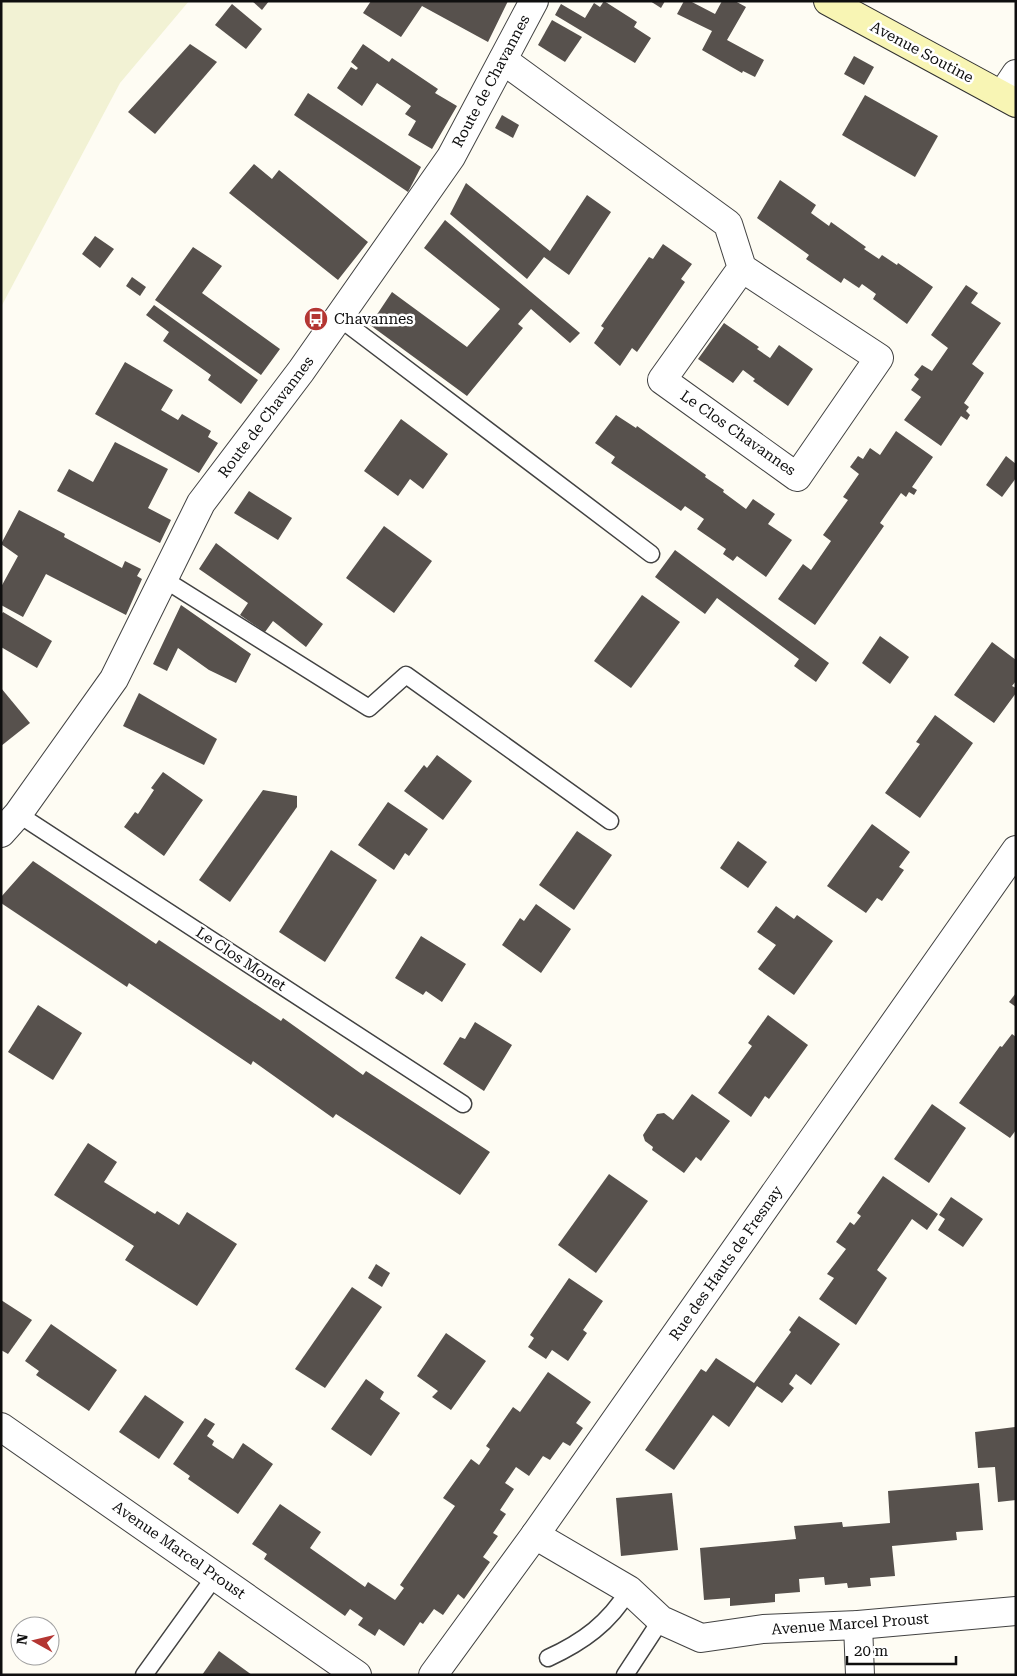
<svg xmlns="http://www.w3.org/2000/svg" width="1017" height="1676" viewBox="0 0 1017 1676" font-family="'Roboto Serif',serif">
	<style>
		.farmland { fill: #f2f2d4 }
		.building { fill: #57514d }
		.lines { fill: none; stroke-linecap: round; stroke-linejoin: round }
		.lane-casing { stroke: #424242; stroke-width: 19 }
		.street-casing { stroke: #424242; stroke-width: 30 }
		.secondary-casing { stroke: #313131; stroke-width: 30 }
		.lane { stroke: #fff; stroke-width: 16 }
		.street { stroke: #fff; stroke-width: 28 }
		.secondary { stroke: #f8f5b4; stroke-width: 28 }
		.labels { text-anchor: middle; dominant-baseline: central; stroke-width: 5; stroke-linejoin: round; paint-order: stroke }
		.street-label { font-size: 15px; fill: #0f0f0f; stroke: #fff }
		.poi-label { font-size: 15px; fill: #0f0f0f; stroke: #fff; text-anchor: start }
	</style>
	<rect width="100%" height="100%" fill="#fefcf3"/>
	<path class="farmland" d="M1,1H189L120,83L1,307Z"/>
	<g class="building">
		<path d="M252,1H269L262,10Z"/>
		<path d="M371,1H508L488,42L422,6L401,37L363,13Z"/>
		<path d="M604,1L637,22L634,27L651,38L635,63L555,15L561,4L585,18L594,3L600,7Z"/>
		<path d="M650,1H665L661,8Z"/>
		<path d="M684,1H690L715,14L722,1H735L746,7L727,40L764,60L755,77L743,71L742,73L702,50L712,31L677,14Z"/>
		<path d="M232,4L262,29L246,49L215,25Z"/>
		<path d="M552,20L582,37L565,62L538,45Z"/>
		<path d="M190,44L217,62L155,134L128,112Z"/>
		<path d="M363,44L389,62L392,58L438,89L435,93L457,106L432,149L408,135L416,121L405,114L411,106L377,83L362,106L337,88L351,67L356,70L358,68L351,62Z"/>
		<path d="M854,56L874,67L864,85L844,74Z"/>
		<path d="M308,93L421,167L408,192L294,115Z"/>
		<path d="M865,95L938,136L915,177L842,135Z"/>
		<path d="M502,115L519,125L513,138L495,128Z"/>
		<path d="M254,164L272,179L279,170L368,242L338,280L229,193Z"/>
		<path d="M780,180L816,205L811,213L829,226L831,222L866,247L864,249L879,259L882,255L897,265L898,263L933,287L907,324L873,299L876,294L862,284L859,288L844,278L841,283L806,259L809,255L757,218Z"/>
		<path d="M466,183L550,251L587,195L611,212L569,275L544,257L527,279L450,214Z"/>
		<path d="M445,220L580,333L570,343L531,309L518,324L523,328L467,396L370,325L392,292L467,347L500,309L424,248Z"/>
		<path d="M95,236L114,249L100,268L82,254Z"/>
		<path d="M663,244L692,264L681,279L685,282L637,352L632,348L620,366L594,343L604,328L601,326L649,257L653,259Z"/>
		<path d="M193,247L222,266L202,293L280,349L261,375L155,300Z"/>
		<path d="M132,277L146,287L140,296L126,286Z"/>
		<path d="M966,285L978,293L971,303L1001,323L972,364L984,373L964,403L969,407L966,411L970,415L967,420L961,416L941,446L904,420L921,397L911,390L919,379L914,375L922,365L932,371L948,348L931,335Z"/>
		<path d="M154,305L258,380L241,404L208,380L211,375L163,341L169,332L146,315Z"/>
		<path d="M724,323L759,347L757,349L770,358L779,345L813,369L788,406L753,381L755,379L743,370L733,383L698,359Z"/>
		<path d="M125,362L173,390L161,410L178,420L182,414L211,431L208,437L218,443L199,473L95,414Z"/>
		<path d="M616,415L636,428L637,426L706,475L705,477L724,490L723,492L746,509L753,499L775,514L768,524L792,540L766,577L737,556L733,561L723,554L726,549L697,529L704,519L685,506L681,511L611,463L615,457L595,443Z"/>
		<path d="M401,419L448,454L423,489L410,479L398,496L364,471Z"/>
		<path d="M896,431L933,457L912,487L917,490L914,495L909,492L906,497L901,493L880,523L884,526L815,625L778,599L803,564L811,570L831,541L823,535L848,500L843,497L859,474L850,467L858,456L863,459L870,448L880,455Z"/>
		<path d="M115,442L168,469L148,508L171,520L160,543L57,491L69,469L93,482Z"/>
		<path d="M1006,456L1016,464V478L1002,497L986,485Z"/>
		<path d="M249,491L292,518L278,540L234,513Z"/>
		<path d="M19,510L65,534L64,537L122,568L125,561L141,569L137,576L142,579L126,615L46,574L23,617L1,605V587L18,556L1,544Z"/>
		<path d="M384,526L432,561L394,613L346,578Z"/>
		<path d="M216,543L323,624L306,647L273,621L265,632L240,615L248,603L199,569Z"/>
		<path d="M675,550L829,663L816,682L794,666L799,659L717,598L705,614L655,577Z"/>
		<path d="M642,595L680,622L631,688L594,661Z"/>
		<path d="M181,605L251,654L236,683L209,670L178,648L167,671L153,664Z"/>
		<path d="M3,612L52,641L37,668L1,647V615Z"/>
		<path d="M880,636L909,657L890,684L862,663Z"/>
		<path d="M992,642L1016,660V681L1012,686L1016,688V693L994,723L954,695Z"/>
		<path d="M1,688L30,723L1,746Z"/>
		<path d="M139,693L217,739L204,765L123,726Z"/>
		<path d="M935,715L973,743L920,818L885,793L920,744L916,742Z"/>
		<path d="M437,755L472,781L443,820L404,791L424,765L427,768Z"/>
		<path d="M163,772L203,800L164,856L124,827L135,812L138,814L154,790L151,788Z"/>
		<path d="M263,790L297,796V807L230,902L199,880Z"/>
		<path d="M388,802L428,829L409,856L405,853L394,870L358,845Z"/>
		<path d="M872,824L910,852L899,867L904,870L882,901L877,898L866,913L827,886Z"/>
		<path d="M577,831L612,855L574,910L539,885Z"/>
		<path d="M738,841L767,862L748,888L720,868Z"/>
		<path d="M331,850L377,880L325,962L279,932Z"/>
		<path d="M33,861L156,944L159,940L281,1021L283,1018L363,1075L366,1071L490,1152L460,1195L336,1114L333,1118L253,1061L251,1065L129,983L127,987L1,903V897Z"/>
		<path d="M536,904L571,929L541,973L502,945L520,918L524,921Z"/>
		<path d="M776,906L794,919L797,915L833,941L794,995L758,969L776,945L757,932Z"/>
		<path d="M421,936L466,964L442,1002L426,991L423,995L395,978Z"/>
		<path d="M1016,993V1007L1009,1002Z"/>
		<path d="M38,1005L82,1033L53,1080L8,1052Z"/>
		<path d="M768,1015L808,1045L769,1099L765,1096L751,1117L718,1093L752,1046L748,1043Z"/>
		<path d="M475,1022L512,1045L484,1091L443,1064L460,1037L465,1039Z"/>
		<path d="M1012,1034L1016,1037V1130L1010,1138L959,1103L1000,1046L1002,1047Z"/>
		<path d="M692,1094L730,1121L701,1161L696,1157L684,1173L652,1150L653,1147L645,1141L643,1135L657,1114L664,1113L673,1120Z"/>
		<path d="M932,1104L966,1128L929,1183L894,1159Z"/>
		<path d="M88,1143L117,1162L104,1182L155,1214L157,1211L179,1225L187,1212L237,1244L197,1306L125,1260L134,1246L54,1195Z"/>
		<path d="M609,1174L648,1201L596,1273L558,1245Z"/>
		<path d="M883,1176L938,1214L927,1230L912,1219L877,1270L887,1278L856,1325L819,1299L834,1278L827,1274L846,1249L836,1242L850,1222L854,1225L861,1216L857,1213Z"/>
		<path d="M951,1197L983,1219L963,1247L938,1230L945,1219L939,1215Z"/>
		<path d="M376,1264L390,1273L382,1287L368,1278Z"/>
		<path d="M569,1278L603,1301L583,1330L587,1333L568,1361L552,1350L546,1359L528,1347L534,1338L530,1335Z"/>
		<path d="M352,1287L382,1307L325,1388L295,1369Z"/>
		<path d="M1,1300L32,1320L8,1354L1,1350Z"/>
		<path d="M799,1316L840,1344L811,1385L796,1374L789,1384L794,1388L782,1403L757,1386L729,1427L713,1415L674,1470L645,1450L701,1369L706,1372L716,1358L754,1383L791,1332L789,1330Z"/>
		<path d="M51,1324L117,1370L89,1411L36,1375L39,1371L25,1361Z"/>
		<path d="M446,1333L486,1361L451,1410L432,1397L438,1391L417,1376Z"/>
		<path d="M548,1372L591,1402L576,1423L583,1428L570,1446L563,1442L550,1460L543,1456L529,1476L516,1467L505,1483L514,1489L500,1510L506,1514L493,1533L498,1536L483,1557L490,1562L464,1599L458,1594L443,1615L434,1609L423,1624L420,1622L404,1646L379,1629L375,1636L358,1625L363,1618L350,1609L345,1616L264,1559L267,1554L252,1544L280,1504L321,1532L310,1548L365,1587L368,1582L395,1600L404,1588L400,1585L455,1506L443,1498L471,1459L479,1465L490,1449L486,1446L513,1407L520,1412Z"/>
		<path d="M366,1379L384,1392L380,1399L400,1413L371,1456L331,1429Z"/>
		<path d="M145,1395L184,1422L159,1459L119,1432Z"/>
		<path d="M205,1418L215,1424L207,1436L214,1441L212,1445L233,1459L243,1443L273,1464L238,1514L188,1479L190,1476L173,1464Z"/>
		<path d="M1015,1427L1016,1500L998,1502L995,1467L978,1468L975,1432Z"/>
		<path d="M979,1483L983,1530L956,1532L957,1540L892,1546L895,1576L870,1578L871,1586L848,1588L847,1583L825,1585L824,1577L799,1579L800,1592L775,1594V1602L730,1606V1598L704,1600L700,1548L796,1539L794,1526L842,1522L843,1527L890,1523L888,1491Z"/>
		<path d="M672,1493L678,1550L621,1556L616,1498Z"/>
		<path d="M219,1651L252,1675H202Z"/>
	</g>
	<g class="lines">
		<g class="lane-casing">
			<g id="lane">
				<path d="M338,317L651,554"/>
				<path d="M162,578L369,708L406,675L610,821"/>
				<path d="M18,814L463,1104"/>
				<path d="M548,1658C583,1642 609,1623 629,1590"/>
				<path d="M144,1675L216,1575"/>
				<path d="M625,1675L661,1620"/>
			</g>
		</g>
		<g class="street-casing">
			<g id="street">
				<path d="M503,60L728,224L742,268L879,358L797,477L662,380L742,268"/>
				<path d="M1002,95L1016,74"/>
				<path d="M1,833L18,814L114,679L201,503L301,371L451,157L534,1"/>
				<path d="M1,1427L357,1675"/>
				<path d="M535,1535L629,1590L661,1620L701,1638L763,1629L858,1625L1016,1611"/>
				<path d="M858,1625L860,1675"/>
				<path d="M433,1675L535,1535L1016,850"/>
			</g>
		</g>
		<g class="secondary-casing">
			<path id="secondary" d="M828,1L1016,103"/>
		</g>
		<use href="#lane" class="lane"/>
		<use href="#street" class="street"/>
		<use href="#secondary" class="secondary"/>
	</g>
	<defs>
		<g id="bus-disc" transform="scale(1.25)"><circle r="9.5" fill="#b43633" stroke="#fff"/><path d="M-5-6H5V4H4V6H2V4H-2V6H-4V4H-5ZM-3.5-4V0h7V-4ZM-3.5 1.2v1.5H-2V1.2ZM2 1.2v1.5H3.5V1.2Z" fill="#fff"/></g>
	</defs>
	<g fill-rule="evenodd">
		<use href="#bus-disc" x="316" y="319"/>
	</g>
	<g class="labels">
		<g class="street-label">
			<text transform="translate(922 52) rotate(28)">Avenue Soutine</text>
			<text transform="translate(491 81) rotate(-62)">Route de Chavannes</text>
			<text transform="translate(266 417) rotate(-53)">Route de Chavannes</text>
			<text transform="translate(738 433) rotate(35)">Le Clos Chavannes</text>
			<text transform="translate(241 959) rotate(33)">Le Clos Monet</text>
			<text transform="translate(726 1263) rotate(-55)">Rue des Hauts de Fresnay</text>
			<text transform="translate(179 1550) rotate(35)">Avenue Marcel Proust</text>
			<text transform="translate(850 1624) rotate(-4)">Avenue Marcel Proust</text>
		</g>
		<g class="poi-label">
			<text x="334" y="319">Chavannes</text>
		</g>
	</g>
	<rect width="1017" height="1676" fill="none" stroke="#0f0f0f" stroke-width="5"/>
	<g transform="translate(35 1641) rotate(278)"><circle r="24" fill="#ffffff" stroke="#9f9f9f"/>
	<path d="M0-4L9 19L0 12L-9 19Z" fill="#b43633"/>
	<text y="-8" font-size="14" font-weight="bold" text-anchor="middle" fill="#0f0f0f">N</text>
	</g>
	<path d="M847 1656v8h109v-8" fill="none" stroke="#0f0f0f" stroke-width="2.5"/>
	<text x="854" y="1656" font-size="15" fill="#0f0f0f" stroke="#ffffff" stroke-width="4" paint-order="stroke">20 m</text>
</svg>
